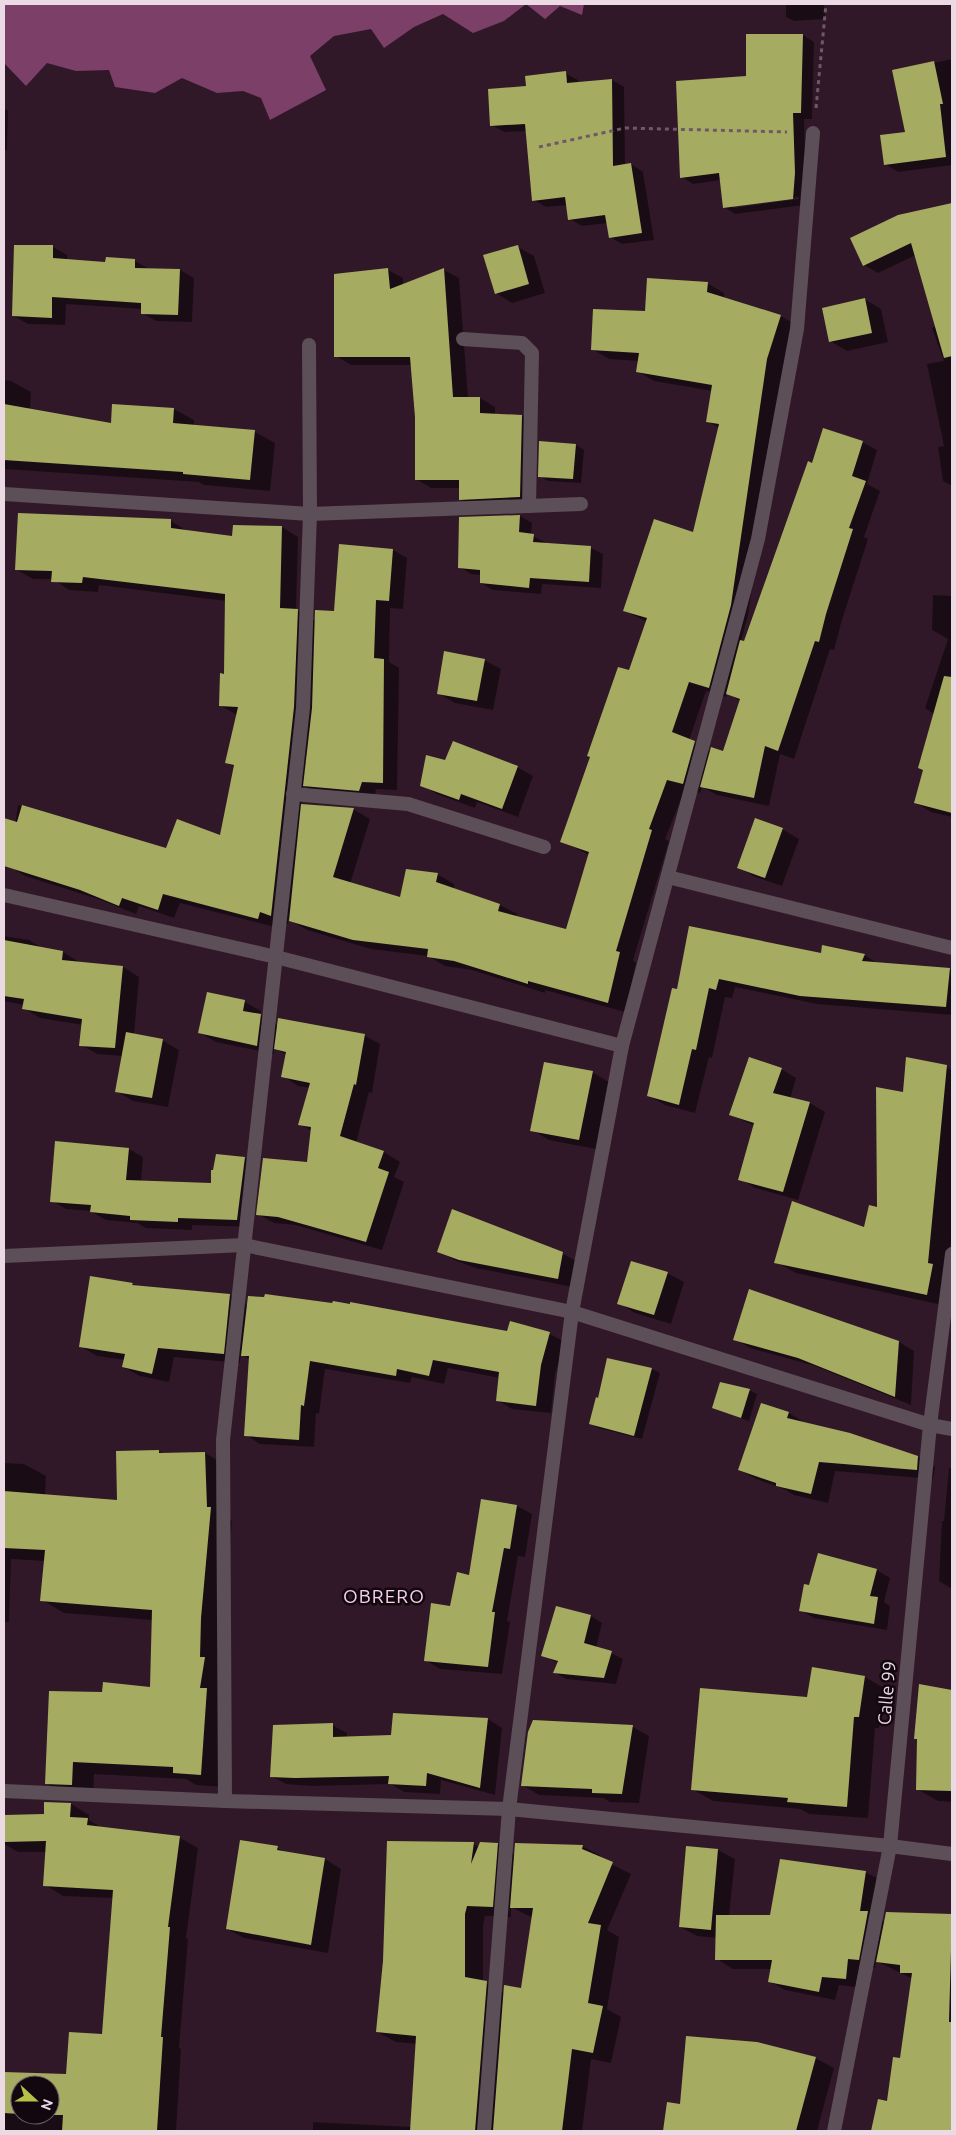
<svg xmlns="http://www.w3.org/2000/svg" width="956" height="2135" viewBox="0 0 956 2135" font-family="Ubuntu,sans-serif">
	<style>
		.water { fill: #7b3f68 }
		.shadow { fill: #0007; fill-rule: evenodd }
		.building { fill: #a5ac61 }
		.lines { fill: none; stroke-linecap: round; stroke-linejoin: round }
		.path { stroke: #6f5867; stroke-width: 3; stroke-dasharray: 4 4; stroke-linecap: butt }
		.minor { stroke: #5c4f57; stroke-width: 14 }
		.labels { text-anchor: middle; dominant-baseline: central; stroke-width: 5; stroke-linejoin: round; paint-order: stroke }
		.street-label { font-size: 18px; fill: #ebd9e4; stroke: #12070e }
		.neighbourhood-label { font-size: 19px; letter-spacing: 1px; fill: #f6d2e8; stroke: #12070e }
	</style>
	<rect width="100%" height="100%" fill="#311829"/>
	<path class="water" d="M4,4H584L582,15L560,6L545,19L526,4L504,21L473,33L443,14L414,27L384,48L371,29L334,36L310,56L326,90L270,120L261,98L243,91L217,93L182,78L155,93L115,87L109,70L76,71L47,63L26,86L4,63Z"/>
	<g class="shadow">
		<path d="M786,4H824L825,19L794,21L786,17Z"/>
		<path d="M747,35H803L814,42L812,119H804L806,180L804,205L735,214L724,207L721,180L693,184L682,177L747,78ZM799,197V199L733,208V206Z"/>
		<path d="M952,59V165L898,172L885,164L907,133L894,71Z"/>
		<path d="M565,73L578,80V84L612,80L624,87L625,165L631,164L643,172L654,240L622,244L610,237L608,223L582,226L570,219L568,205L546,207L534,200L527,131L504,132L492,125L528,87Z"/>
		<path d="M4,108L8,111L7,150H4Z"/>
		<path d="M952,204V486L943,481L938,447L944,446L927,364L944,361L932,328L937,326L916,255L878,273L864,265L898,216Z"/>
		<path d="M53,247L67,255V260L107,263L135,261L149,269L180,270L194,278L192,322L156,321L142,313V309L66,304L65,325L28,324L14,316Z"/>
		<path d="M518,247L534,256L545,293L512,303L496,293Z"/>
		<path d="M388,270L403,278V285L444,270L459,278L468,398H480L495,407V415L522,416L537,425L535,506L475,508L460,499V488H431L416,479V417L412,365H351L336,356Z"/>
		<path d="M707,283L724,293V299L781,316L798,326L784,369L748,615L741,641L745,642L813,464L862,442L877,450L867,484L880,491L864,537L868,539L841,623L834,650L830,649L794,759L780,754L769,806L717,795L702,787L700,793L685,789L665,839L669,841L633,960L636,963L625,1012L545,990V993L472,970L445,966L428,956L371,949L307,930L288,919V924L276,921L275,927L180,903L174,918L139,906L136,914L98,899L25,876L9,866L18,805L167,850L221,836L235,767L226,763L237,715L220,705L225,675L226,601L99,585L98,592L69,590L53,579H33L17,570L19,515L171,521L187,531L234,538L282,527L298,537L296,610L316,621L336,613L393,550L407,558L403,609L390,608L389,662L399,668L397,790L376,789L374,799L319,794L303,785L301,805L353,809L370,819L350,884L401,899L437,874L454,884V889L500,905L517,914L516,917L566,931L589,855L562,841L629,672L647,622L624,610L694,533L719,428L707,421L712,391L654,381L637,371L639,361L609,359L592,349L646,313ZM706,691L726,697L727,693L740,701L724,753L711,752L689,740Z"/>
		<path d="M864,299L881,309L888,342L847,351L830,341Z"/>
		<path d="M4,380L11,381L31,392L30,410L112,425L174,409L194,420V426L255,432L275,443L270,491L204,485L199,482L4,469Z"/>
		<path d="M576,445L584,450L581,483L548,481L540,476Z"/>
		<path d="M520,516L532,523L531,535L545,542V544L591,548L603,554L601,588L542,584L541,594L493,590L481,583V575L471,574L459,567L460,518Z"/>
		<path d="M933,595L952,596V817L931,812L916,803L924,771L934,714L925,708L948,639L932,630Z"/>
		<path d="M484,660L501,669L493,710L455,703L438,693Z"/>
		<path d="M446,762L517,767L533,776L518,817L477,802L475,808L437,794L422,785Z"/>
		<path d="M782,829L799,839L782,886L755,877L738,867Z"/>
		<path d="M690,927L822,954L864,955L879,964L950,969L952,971V1015L817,1004L735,987L732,998L725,997L712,1058L709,1057L695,1113L665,1105L649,1096L678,990Z"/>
		<path d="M4,936L29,940L44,949L63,952L79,962L123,967L139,977L134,1035L162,1040L179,1050L168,1107L133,1101L116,1091L122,1056L97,1054L81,1045L83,1025L40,1018L24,1008V1005L4,1001Z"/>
		<path d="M245,1002L261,1011L260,1015L278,1026L364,1035L380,1044L372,1093L369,1092L356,1143L384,1152L400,1162L394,1177L404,1182L382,1250L295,1225L274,1223L258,1214L308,1163L312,1131L300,1124L310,1088L298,1086L283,1076L287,1055L274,1048V1054L216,1042L199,1032Z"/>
		<path d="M946,1067L952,1070V1220L947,1306L796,1273L776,1262L865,1228L879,1208L904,1093Z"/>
		<path d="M781,1069L796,1078L790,1099L810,1103L825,1112L798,1200L755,1188L740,1179L755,1126L731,1115Z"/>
		<path d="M592,1072L609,1082L596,1149L549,1140L532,1130Z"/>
		<path d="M129,1149L143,1157L141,1181L212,1184L245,1158L259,1166L252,1227L192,1225V1230L146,1228L137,1223L106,1220L90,1211L66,1209L52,1201Z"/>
		<path d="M438,1251L562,1253L578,1262L573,1287L476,1268L454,1260Z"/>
		<path d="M667,1273L684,1282L671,1324L635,1313L619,1303Z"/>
		<path d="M132,1284L138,1287L230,1295L248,1306L508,1332L511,1323L550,1334L565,1342L555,1374L551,1413L512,1409L497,1400L500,1378L448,1368L444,1384L412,1377L410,1383L325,1369L319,1414L316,1413L314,1447L260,1444L246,1435L250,1360L241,1354L240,1363L174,1357L169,1382L140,1376L123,1367L125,1360L97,1356L80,1346Z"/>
		<path d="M735,1339L899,1342L914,1351L911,1405L815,1366L750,1348Z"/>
		<path d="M608,1359L652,1369L660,1373L642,1439L598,1428L590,1423L599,1399Z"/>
		<path d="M749,1390L757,1394L749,1421L714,1408Z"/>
		<path d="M762,1404L789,1413L805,1423L918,1457L935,1467L933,1479L835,1471L828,1503L794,1495L784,1489L756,1479L739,1470Z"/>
		<path d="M159,1451L164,1454L205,1453L227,1466L229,1519L232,1521L223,1631V1787L196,1785L186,1779L94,1774L93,1797L68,1796L46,1783L103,1694L151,1688L153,1620L64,1613L42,1600L45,1561L11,1559L9,1622H4V1463L24,1464L46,1476L45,1496L118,1501V1452Z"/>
		<path d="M949,1468L952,1469V1589L939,1581L942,1521H944Z"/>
		<path d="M482,1500L517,1506L532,1514L525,1557L518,1556L507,1621L510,1622L502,1674L440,1669L425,1660L470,1576Z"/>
		<path d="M819,1555L877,1570L890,1578L884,1602L890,1606L887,1630L814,1618L800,1610L810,1587Z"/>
		<path d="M591,1616L602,1623L596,1648L611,1653L623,1659L616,1684L566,1679L554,1672L558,1663L543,1655Z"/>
		<path d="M813,1669L865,1677L886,1689L879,1728H875L868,1818L809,1814L800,1809L713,1801L692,1789L808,1698Z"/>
		<path d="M920,1686L952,1691V1802L938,1801L917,1789Z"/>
		<path d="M488,1719L502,1728L495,1795L441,1780L440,1794L404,1792L391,1784L311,1786L286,1784L271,1776L332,1725L347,1733V1738L392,1737Z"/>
		<path d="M633,1727L649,1736L639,1803L610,1802L603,1798L539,1795L522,1785Z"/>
		<path d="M71,1804L89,1815V1820L102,1828L180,1838L198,1848L186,1938L188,1939L179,2048L181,2049L176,2131H4V2073L67,2075L103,2035L113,1898L63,1896L45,1885L47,1852H18L4,1844V1816L45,1815ZM20,2085H50V2115H20Z"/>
		<path d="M473,1844L480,1847L497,1844L515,1855L582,1846L601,1856V1859L631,1874L607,1930L619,1937L607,2009L621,2017L611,2063L591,2059L582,2131H313V2122L412,2127L417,2044L396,2042L377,2032ZM511,1907L533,1918L522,1990L505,1993L483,1982V1925L485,1916L511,1917Z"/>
		<path d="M277,1848L287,1853L325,1859L341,1869L328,1953L244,1938L227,1929Z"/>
		<path d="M718,1850L735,1859L729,1916H771L865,1872L882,1881L876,1917L885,1922L887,1913L952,1915V2131H873L879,2101L888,2103L901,2059L913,1979L876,1961L875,1968L865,1967L862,1988L839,1985L835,2000L785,1990L769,1981L771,1969H733L717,1959V1938L697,1936L680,1927Z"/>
		<path d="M815,2058L834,2068L817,2131H664L668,2103L682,2106Z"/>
	</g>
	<g class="building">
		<path d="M746,34H803L801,113H793L795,173L793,199L723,208L719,173L680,178L676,81L746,76Z"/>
		<path d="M934,61L943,104H940L946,157L884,165L880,135L905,132L892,70Z"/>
		<path d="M566,71L567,83L612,79L613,166L631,163L642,233L609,238L605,215L568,220L565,197L532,201L525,124L490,126L488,89L526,86L525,76Z"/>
		<path d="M952,203V356L944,358L911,243L863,266L850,238L898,215Z"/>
		<path d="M14,245H53V258L105,262L106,257L135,259V268L180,269L178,315L141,314V303L52,297V318L12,316Z"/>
		<path d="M518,245L529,284L495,294L483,255Z"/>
		<path d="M388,268L390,289L444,268L453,397H480V413L522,415L520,497L459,500V480H415V417L410,357H334V274Z"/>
		<path d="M647,278L708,282L707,292L781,315L767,359L731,605L709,688L689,682L672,732L695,741L683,784L667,780L649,829L652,830L616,951L620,952L608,1003L528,981V984L454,961L427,957L428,949L353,940L289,921L301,804L354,808L333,877L400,897L406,869L438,873L436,882L500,904L498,911L566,929L589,852L560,842L590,757L587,756L618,667L629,670L647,618L623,611L654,519L693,532L719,424L706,422L712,385L636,372L639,353L591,350L593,309L645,311Z"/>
		<path d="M865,298L872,333L829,342L822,308Z"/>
		<path d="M4,404L111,423L112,404L174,408L173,423L255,430L250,480L183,474V472L4,460Z"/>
		<path d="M823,428L863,441L852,476L866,481L849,528L853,529L826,614L819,642L815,641L778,751L765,746L754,798L700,787L711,747L723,751L740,699L726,694L740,640L744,641L808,461L812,463Z"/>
		<path d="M539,441L576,444L573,479L538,477Z"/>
		<path d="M18,513L171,519V528L232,536L233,525L282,526L280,608L298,609L294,707L271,916L260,912L258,919L163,894L158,910L122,898L119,906L80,890L4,866V818L17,822L22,805L166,848L177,819L220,835L234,765L225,763L238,707L219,706L220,673L224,674L225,594L83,577L82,583L51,582L52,571L15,570Z"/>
		<path d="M520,515L519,532L534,534L533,542L591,546L589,582L530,578L529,588L480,583V570L458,568L459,517Z"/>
		<path d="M339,544L393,549L389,601L376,600L374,658L384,659L383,783L362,782L359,791L303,786L312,708L315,610L334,611Z"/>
		<path d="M444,651L485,659L477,701L437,694Z"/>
		<path d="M944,676L952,677V813L914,803L923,770L918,768Z"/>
		<path d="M453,741L518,766L502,809L461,794L459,800L420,786L426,755L445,760Z"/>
		<path d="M755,818L783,828L765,878L737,868Z"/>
		<path d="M689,926L821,953L822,945L865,954L862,961L950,968L946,1007L800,996L719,979L716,990L709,988L696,1050L692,1049L679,1105L647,1096L672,988L677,989Z"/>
		<path d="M4,940L63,951L62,960L123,966L115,1048L79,1046L82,1019L22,1009L24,999L4,996Z"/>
		<path d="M207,992L245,1000L243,1011L261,1014L257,1046L198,1033Z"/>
		<path d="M278,1018L365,1034L356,1085L354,1084L340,1136L384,1151L378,1168L389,1172L366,1242L278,1217L256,1215L263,1158L307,1162L311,1127L298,1125L310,1083L281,1077L286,1052L274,1049Z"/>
		<path d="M126,1032L163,1039L152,1098L115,1092Z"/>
		<path d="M749,1057L782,1068L773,1093L810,1102L783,1192L738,1180L754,1123L729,1115Z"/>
		<path d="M906,1057L947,1065L928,1263L933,1264L927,1295L774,1263L792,1201L864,1227L869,1205L877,1207L876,1087L903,1092Z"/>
		<path d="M544,1062L593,1071L579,1140L530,1131Z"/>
		<path d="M55,1141L129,1148L126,1180L211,1183V1170H213L216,1154L245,1157L237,1220L178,1218V1222L130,1220V1216L90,1212L91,1205L50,1202Z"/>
		<path d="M452,1209L563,1252L558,1279L459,1260L437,1252Z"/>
		<path d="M631,1261L668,1272L654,1315L617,1304Z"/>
		<path d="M90,1276L133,1283L132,1285L230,1294L224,1354L158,1348L152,1374L122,1367L125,1354L79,1347Z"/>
		<path d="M749,1289L899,1341L895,1397L798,1358L733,1340Z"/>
		<path d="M265,1294L332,1303L333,1301L350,1304V1302L507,1331L510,1321L550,1332L541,1365L536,1406L496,1401L499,1372L433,1360L429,1376L397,1369L396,1376L310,1361L304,1406L301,1405L299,1440L244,1436L249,1356H241L248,1296L264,1297Z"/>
		<path d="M607,1358L652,1368L634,1436L589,1424L596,1397L598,1398Z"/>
		<path d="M720,1382L750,1389L741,1418L712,1408Z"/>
		<path d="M761,1403L789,1412L787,1418L850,1433L918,1456L917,1470L819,1462L811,1494L776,1486V1483L738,1470Z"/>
		<path d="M159,1450V1453L205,1452L207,1507H211L201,1618L200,1657H205L200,1688H207L201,1775L173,1773V1767L73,1762L72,1785L45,1784L49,1691L102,1692L103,1682L150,1687L152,1610L40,1601L45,1550L4,1548V1491L117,1500L116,1451Z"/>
		<path d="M481,1499L517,1505L510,1549L504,1548L492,1612H495L488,1667L424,1661L431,1603L450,1606L457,1572L469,1575Z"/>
		<path d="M818,1553L877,1569L870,1596L878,1597L874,1624L799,1611L804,1584L809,1585Z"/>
		<path d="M556,1606L591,1615L584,1643L612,1651L604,1678L553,1673L558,1661L541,1656Z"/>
		<path d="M812,1667L865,1676L859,1717H854L847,1807L787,1802L788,1798L691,1790L700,1688L807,1697Z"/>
		<path d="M919,1684L952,1690V1791L916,1790L917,1739H914Z"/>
		<path d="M393,1713L488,1718L480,1788L427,1773L426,1786L388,1784L389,1776L295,1778L270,1777L273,1725L333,1723V1737L391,1735Z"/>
		<path d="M533,1720L633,1725L622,1794L592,1793V1789L521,1786L528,1732Z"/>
		<path d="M44,1802L71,1803L70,1817L88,1818L87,1825L180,1836L168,1927H170L161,2037H163L157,2131H62L63,2115H49L50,2085H20V2114L4,2113V2072L66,2074L69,2032L102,2034L113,1890L43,1886L46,1841L4,1842V1815L44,1814Z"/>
		<path d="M240,1840L278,1846L277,1850L325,1858L311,1945L226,1929Z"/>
		<path d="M387,1841L474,1842L471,1864L480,1842L498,1843L493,1907L467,1906L465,1914V1977L487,1981L475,2131H410L416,2036L376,2032L383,1961Z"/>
		<path d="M515,1843L583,1845L582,1849L613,1862L588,1923L601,1925L588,2003L603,2006L593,2053L572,2049L562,2131H493L504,1985L521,1988L533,1908H510Z"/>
		<path d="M686,1846L718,1849L711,1930L679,1927Z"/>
		<path d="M780,1859L866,1871L860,1911H868L859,1960L848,1959L846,1979L822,1977L819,1992L768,1982L772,1960H715L716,1915H770Z"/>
		<path d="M886,1912L952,1914L949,2022H952V2131H871L878,2099L887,2101L893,2057L900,2058L912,1973H900V1965L876,1962Z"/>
		<path d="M686,2036L757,2042L816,2057L796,2131H663L667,2102L680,2104Z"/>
	</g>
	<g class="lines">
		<g class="path">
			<path d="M816,108L826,4"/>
			<path d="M539,147L625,128L787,132"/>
		</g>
		<g class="minor">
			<path d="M463,339L522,343L532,353L529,506"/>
			<path d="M4,494L310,514L581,504"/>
			<path d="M293,794L408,804L544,847"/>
			<path d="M668,877L952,948"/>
			<path d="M4,895L276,957L622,1046"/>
			<path d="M4,1256L244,1245L572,1312L930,1425L952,1429"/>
			<path d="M4,1791L225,1801L509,1809L890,1846L952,1854"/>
			<path d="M225,1801L223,1440L303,708L310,514L309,345"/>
			<path d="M484,2131L509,1809L572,1312L622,1046L758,539L797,329L813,133"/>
			<path d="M834,2131L890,1846L930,1425L952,1254"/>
		</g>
	</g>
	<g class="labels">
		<g class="street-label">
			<text transform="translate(886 1693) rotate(-85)">Calle 99</text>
		</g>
		<g class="neighbourhood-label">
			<text x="384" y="1596">OBRERO</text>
		</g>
	</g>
	<rect width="956" height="2135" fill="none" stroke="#ebd9e4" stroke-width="10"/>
	<g transform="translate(35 2100) rotate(111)"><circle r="24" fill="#12070e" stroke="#695b64"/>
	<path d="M0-4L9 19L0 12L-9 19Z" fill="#b8c147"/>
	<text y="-8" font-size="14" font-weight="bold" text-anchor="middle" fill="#ebd9e4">N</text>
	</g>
</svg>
